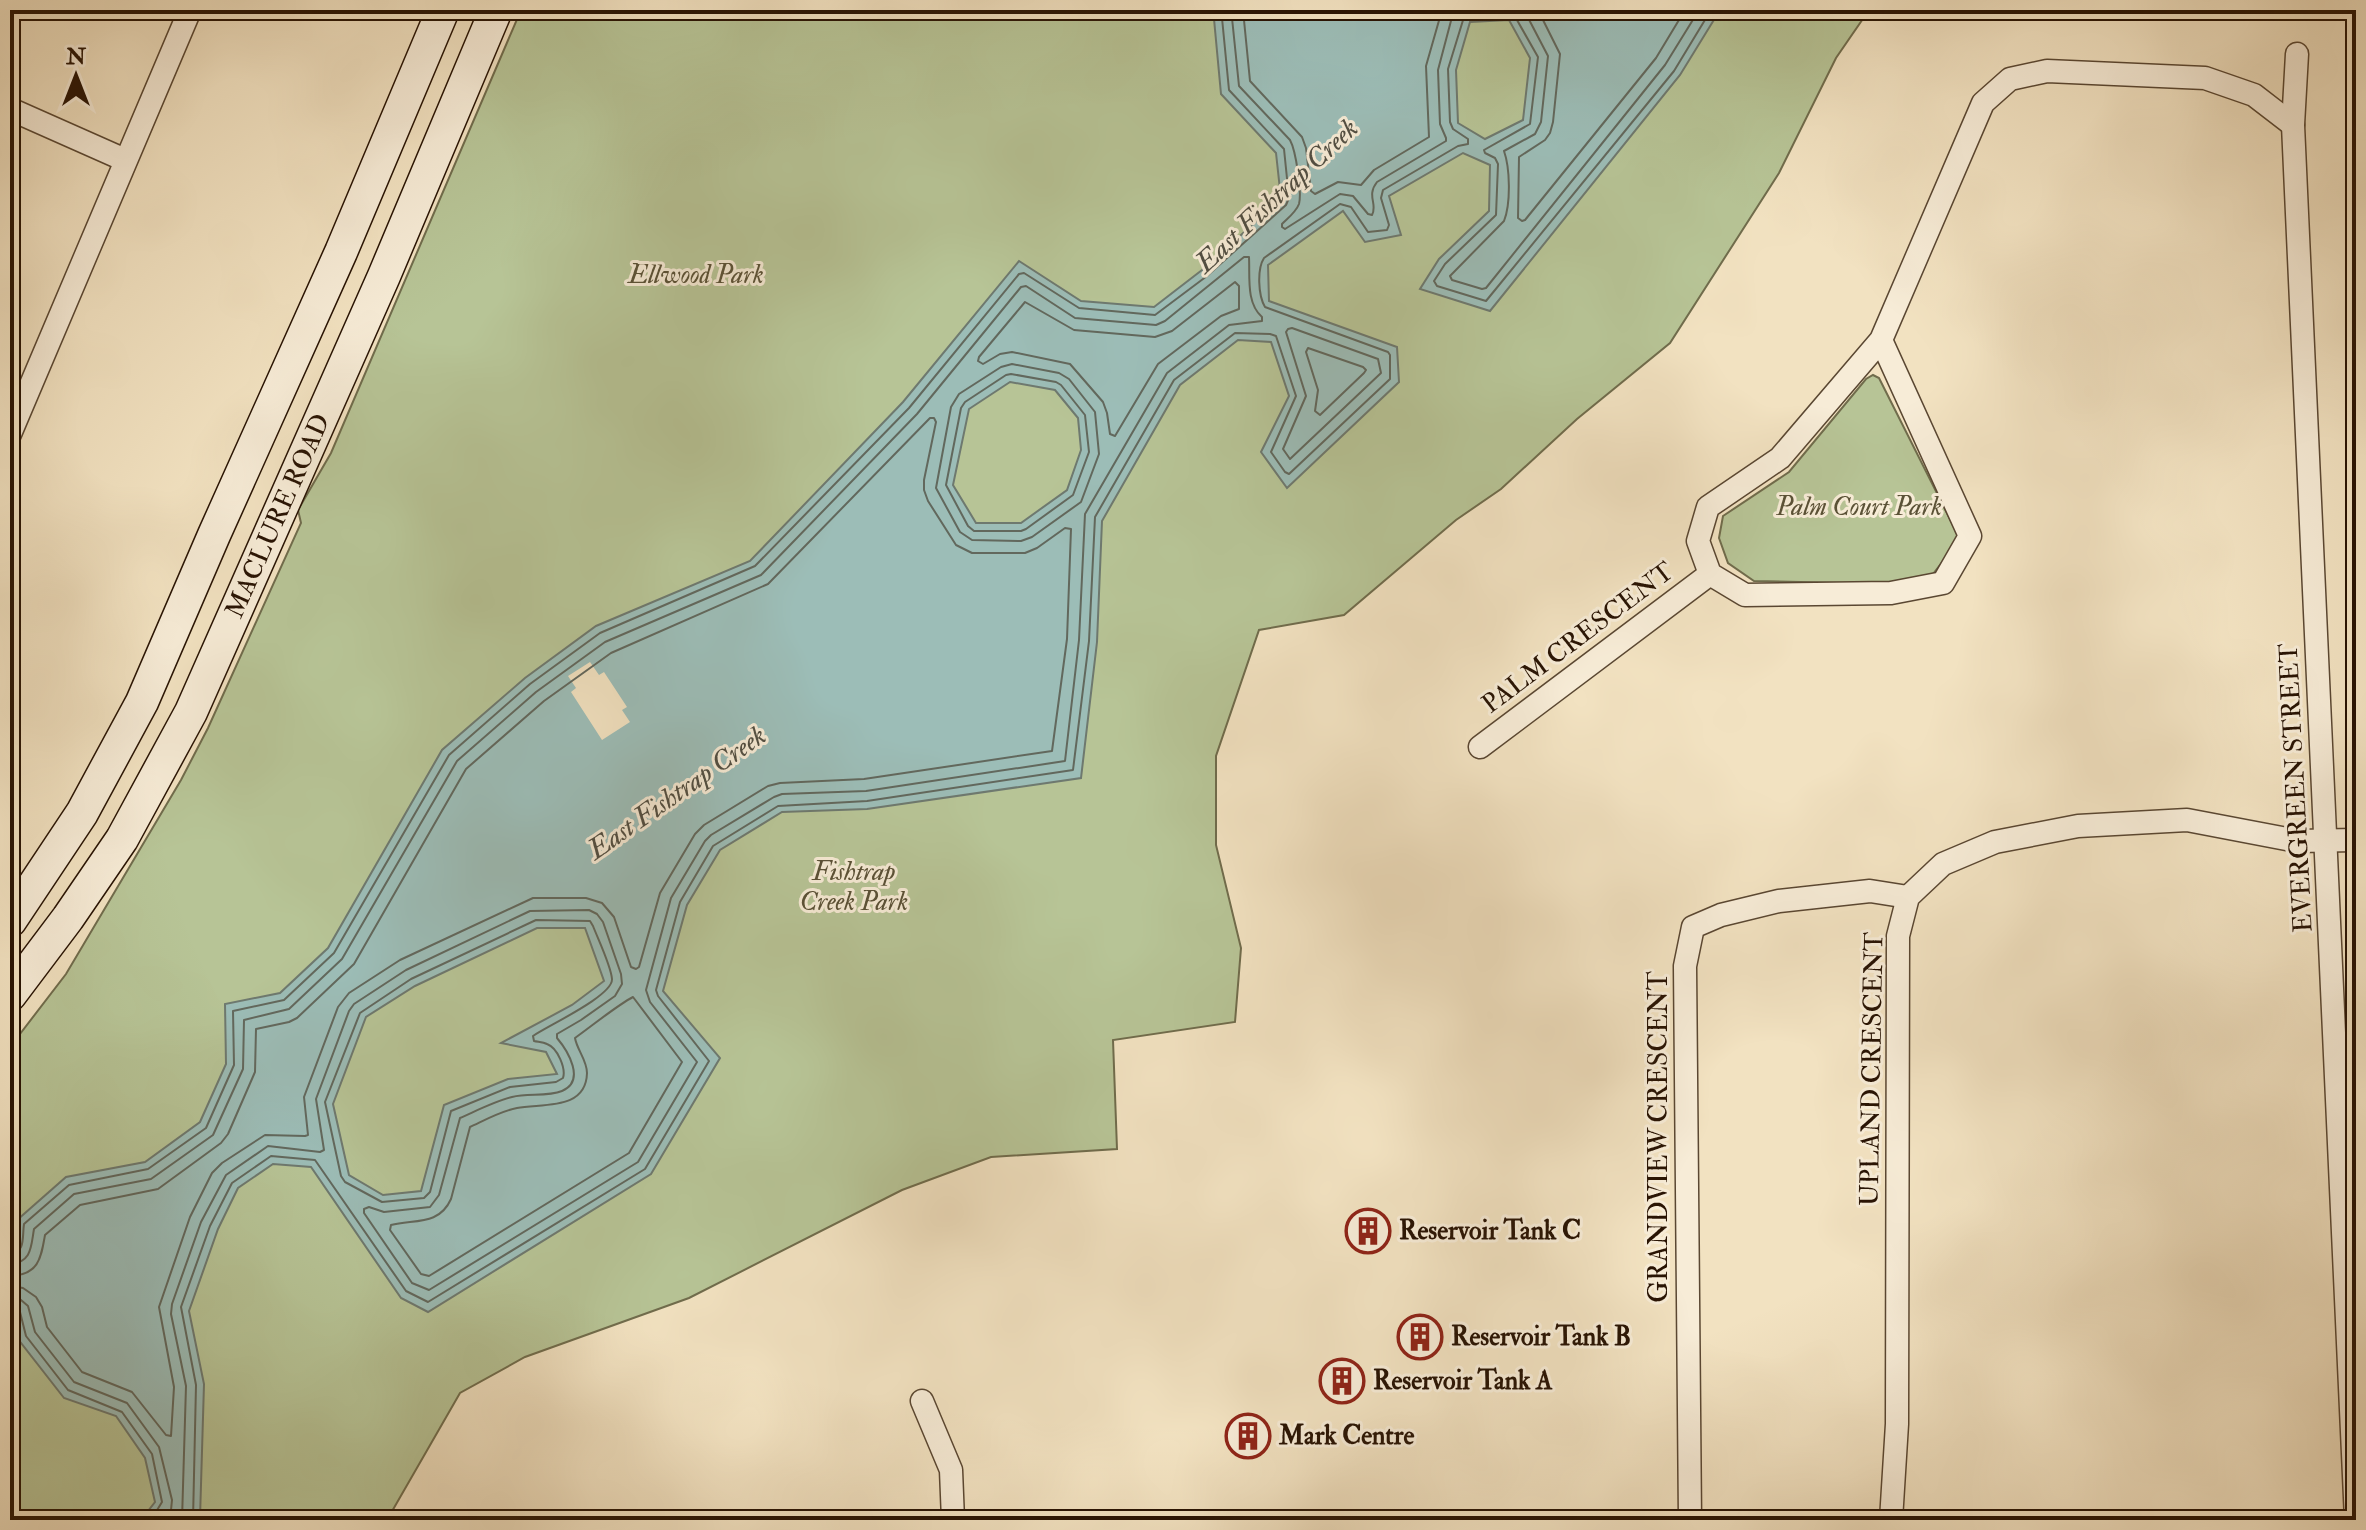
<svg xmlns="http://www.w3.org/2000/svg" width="2366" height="1530" viewBox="0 0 2366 1530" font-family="'IM FELL Double Pica',serif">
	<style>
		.green { fill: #b7c496; stroke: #706c4c; stroke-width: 2 }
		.water { fill: #9cbdb7; stroke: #6e796f; stroke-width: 2; fill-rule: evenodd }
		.pier { fill: #f2e2c1 }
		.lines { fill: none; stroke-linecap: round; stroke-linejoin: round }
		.shore { stroke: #62685d; stroke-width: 2 }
		.street-casing { stroke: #5a4732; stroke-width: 25 }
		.secondary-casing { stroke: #281303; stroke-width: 35 }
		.street { stroke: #f7ecd7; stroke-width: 22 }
		.secondary { stroke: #f7ecd7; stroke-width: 32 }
		.labels { text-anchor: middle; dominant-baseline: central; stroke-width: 6; stroke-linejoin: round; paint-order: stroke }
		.park-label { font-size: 26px; font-style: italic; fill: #5a5136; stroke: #f7ecd7 }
		.street-label { font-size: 26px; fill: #281303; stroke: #f7ecd7 }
		.poi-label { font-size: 26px; font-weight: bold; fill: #281303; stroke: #f7ecd7; text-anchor: start }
		.water-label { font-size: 28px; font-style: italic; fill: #514e42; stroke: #f7ecd7 }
	</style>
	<rect width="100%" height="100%" fill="#f2e2c1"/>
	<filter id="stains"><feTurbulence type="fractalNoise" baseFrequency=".0025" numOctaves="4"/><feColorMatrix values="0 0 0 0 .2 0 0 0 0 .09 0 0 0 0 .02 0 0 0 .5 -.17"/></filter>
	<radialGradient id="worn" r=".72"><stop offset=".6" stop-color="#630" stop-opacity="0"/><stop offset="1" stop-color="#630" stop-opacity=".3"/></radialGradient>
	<g class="green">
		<path d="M521,10H1869L1836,58L1779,173L1670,343L1577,419L1501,489L1456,520L1344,615L1259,630L1216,756V845L1241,948L1235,1022L1113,1040L1117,1149L991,1157L902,1190L689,1298L525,1357L460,1393L387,1520H10V1047L66,974L181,780L208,728L301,523L298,510L331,453Z"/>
		<path d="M1873,375L1879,378L1960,539L1933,574L1892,584L1754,581L1728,563L1719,538L1723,516L1789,472L1866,379Z"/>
	</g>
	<path class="water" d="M1190,10H1720L1680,75L1490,311L1420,289L1439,259L1489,211L1490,165L1463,153L1389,196L1401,235L1365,242L1343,211L1268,265L1269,301L1397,347L1399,382L1287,488L1261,452L1289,396L1271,342L1238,340L1180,385L1102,521L1097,642L1081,778L867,809L782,812L720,850L687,905L663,991L720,1058L651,1174L428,1312L401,1298L311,1167L273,1164L238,1188L218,1229L189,1311L204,1384L200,1518L141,1520L155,1502L145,1458L116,1416L64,1398L18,1339L10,1299L16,1221L66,1177L145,1162L200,1122L226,1064L225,1004L280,993L328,948L442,750L525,678L596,626L750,561L903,402L1019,261L1081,301L1154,307L1202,270L1281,199L1276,153L1221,94L1214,19ZM1509,20L1530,58L1523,120L1485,139L1458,123L1456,70L1470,22ZM1010,382L1055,390L1078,418L1081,450L1067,490L1021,523H976L953,485L969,409ZM537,928H585L604,981L572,1005L501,1043L546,1052L557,1074L508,1079L444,1105L421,1191L383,1195L349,1175L333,1104L366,1017L415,986Z"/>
	<path class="pier" d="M590,662L599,675L604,672L627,707L622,710L630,722L602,740L571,692L576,688L568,676Z"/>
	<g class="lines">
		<g class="shore">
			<path d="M1229,10L1232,18L1239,86L1290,140C1296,151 1302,192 1299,204C1296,212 1288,218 1282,224V227L1285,229L1340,194L1353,196L1368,214L1372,215C1378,204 1366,196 1377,182L1446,141V138L1440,124L1438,70L1452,17L1457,10"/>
			<path d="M1243,10L1250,81L1302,137L1306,148L1311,191L1315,194L1338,182L1361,185L1374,170L1429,137L1426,66L1442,10"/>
			<path d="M1524,10L1548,56L1541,122L1535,134L1504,151C1510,168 1511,203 1504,221L1450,276L1452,280L1482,289L1486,288L1665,65L1699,10"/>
			<path d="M1538,10L1560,54L1553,122L1550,133L1545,140L1519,157L1518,218L1522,221L1525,220L1656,58L1685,10"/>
			<path d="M1235,282L1239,286V309L1221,316L1158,364L1115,436L1110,434L1107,413L1103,402L1070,364L1012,352L1000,354L983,364L978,361L979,357L1025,302L1074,330L1155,337L1172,331Z"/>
			<path d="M1292,328L1378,359L1381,373L1290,459L1283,449L1306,396L1286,332L1288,329Z"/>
			<path d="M1308,348L1363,367L1366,370L1364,373L1320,415L1315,411L1318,390L1306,352Z"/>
			<path d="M1012,364L1059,373L1069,379L1095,412L1099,454L1081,502L1032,537L1021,541L972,540L960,532L936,488L951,407L959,394L1001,367Z"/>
			<path d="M1011,374L1056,382L1061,385L1085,415L1089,452L1073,495L1026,529L1021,531H974L968,526L946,485L961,408L965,402L1006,375Z"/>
			<path d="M536,920L590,921L593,926C598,939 611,966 612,979C613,996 547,1026 533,1036L534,1041C538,1042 543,1042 547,1044C558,1048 566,1069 563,1078L556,1082L510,1087L451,1111L430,1192L424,1198L382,1202L345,1182L341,1176L325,1102L360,1013L411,979Z"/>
			<path d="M633,997L682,1062L629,1153L429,1276L421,1274L390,1230L391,1225C414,1219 439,1226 451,1199L470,1127C485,1120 501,1111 517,1108C542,1103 586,1111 587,1073C587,1060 577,1050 575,1038C592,1026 616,1006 633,997Z"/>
			<path d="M10,1254C26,1253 22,1236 24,1224L69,1185L148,1169L206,1128L234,1065L233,1011L284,1000L334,953L449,755L530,684L600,633L755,566L909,408L1019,274L1024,273L1079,308L1155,315L1207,276L1286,205L1289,198L1284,149L1229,90L1222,18L1219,13L1213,10"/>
			<path d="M10,1264C32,1263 31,1246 34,1229L74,1194L151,1179L213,1135L243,1069L244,1020L289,1009L342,959L457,761L536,692L605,642L761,575L917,414L1021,287L1026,286L1075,318L1156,325L1165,321L1244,257H1249C1250,277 1246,303 1262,317V321L1229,325L1167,373L1085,514L1079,640L1065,761L866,791L782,794L774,797L711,835L705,841L671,898L646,990L650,1002L697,1062L638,1162L429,1290L412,1283L364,1213V1209L369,1207L384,1212L430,1207L439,1195L460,1118C476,1111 495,1101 512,1097C528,1093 547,1097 562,1091C586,1081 568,1051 557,1038V1034L581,1020L615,996L622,984L621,974L603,922L597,914L589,910L530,911L406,970L354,1004L349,1011L316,1099L324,1150L320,1152L268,1146L226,1175L201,1222L172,1304L171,1314L186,1386L182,1520"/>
			<path d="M10,1276C39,1275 41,1258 45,1235L80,1205L158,1189L221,1143L228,1134L255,1072L256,1029L289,1022L297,1018L354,964L466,769L544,701L611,653L768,584L930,418H934L936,422L924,480V490L928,501L956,545L972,553H1025L1037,548L1065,528L1071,529L1067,639L1052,751L864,779L780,783L768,786L704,825L695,834L660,893L639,967L636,969L631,967L614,917L602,903L586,898H533L400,960L349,993L338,1007L304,1097L308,1135L305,1136L265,1135L222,1163L212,1173L190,1217L159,1307L174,1387L171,1436L166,1435L132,1392L82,1372L47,1327L42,1307L36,1297L23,1288L10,1286"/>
			<path d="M10,1298L21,1300L28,1306L35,1332L74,1382L127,1403L159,1447L172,1500L171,1510L164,1520"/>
			<path d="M10,1308L20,1312L26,1336L68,1390L122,1412L152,1454L162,1502L151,1520"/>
			<path d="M193,1520L196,1385L181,1307L210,1226L232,1183L271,1156L315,1160L406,1291L428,1302L645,1169L709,1061L658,996L656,990L680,902L713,846L778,806L867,801L1073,770L1089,641L1095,517L1174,380L1235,333L1270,334L1276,336L1296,396L1271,452L1285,472L1289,474L1390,379V355L1388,352L1265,307C1258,295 1257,269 1264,258L1340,204L1351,207L1368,232L1387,230L1389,225L1381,198L1383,190L1458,146L1468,144V139L1453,129L1450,122L1448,69L1464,17L1470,14L1513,13L1538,57L1530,124L1484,150L1485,153L1495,158L1498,164L1496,215L1445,264L1434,281L1437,286L1486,301L1674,71L1711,10"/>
		</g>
		<g class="street-casing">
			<g id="street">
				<path d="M2297,54L2293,125L2356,1520"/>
				<path d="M10,109L125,160"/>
				<path d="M1881,340L1970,536L1943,583L1891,593L1745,595L1710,574L1698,541L1708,507L1780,458L1881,340L1983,103L2010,79L2047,71L2205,78L2254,95L2293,125"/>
				<path d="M10,434L190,10"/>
				<path d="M1480,747L1710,574"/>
				<path d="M922,1401L951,1470L953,1520"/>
				<path d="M1690,1520L1685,966L1693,927L1721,915L1779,901L1870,891L1908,897"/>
				<path d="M1891,1520L1897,1424L1898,936L1908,897L1943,864L1995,842L2078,826L2187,820L2297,841L2356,840"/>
			</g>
		</g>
		<g class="secondary-casing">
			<g id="secondary">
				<path d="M10,921L82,813L142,702L214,535L341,252L443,10"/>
				<path d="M10,995L68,918L122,839L191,712L384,276L496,10"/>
			</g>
		</g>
		<use href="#street" class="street"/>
		<use href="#secondary" class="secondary"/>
	</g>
	<defs>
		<g id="building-ring" transform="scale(2.3)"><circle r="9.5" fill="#f7ecd7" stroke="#8f2418" stroke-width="1.5"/><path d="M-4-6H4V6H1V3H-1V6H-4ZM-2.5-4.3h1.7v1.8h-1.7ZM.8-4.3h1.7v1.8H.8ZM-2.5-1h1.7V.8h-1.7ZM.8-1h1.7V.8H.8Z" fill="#8f2418"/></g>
	</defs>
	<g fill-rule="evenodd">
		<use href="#building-ring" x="1368" y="1231"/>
		<use href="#building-ring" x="1420" y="1337"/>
		<use href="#building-ring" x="1342" y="1381"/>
		<use href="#building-ring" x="1248" y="1436"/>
	</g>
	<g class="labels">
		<g class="park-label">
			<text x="696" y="275">Ellwood Park</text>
			<text x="1859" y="507">Palm Court Park</text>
			<text x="854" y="872">Fishtrap<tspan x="854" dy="30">Creek Park</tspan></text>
		</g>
		<g class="street-label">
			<text transform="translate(278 516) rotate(-66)">MACLURE ROAD</text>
			<text transform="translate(1578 638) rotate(-37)">PALM CRESCENT</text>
			<text transform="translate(2296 788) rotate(-93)">EVERGREEN STREET</text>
			<text transform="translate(1872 1069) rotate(-89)">UPLAND CRESCENT</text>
			<text transform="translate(1659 1137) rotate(-90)">GRANDVIEW CRESCENT</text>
		</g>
		<g class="poi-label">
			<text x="1399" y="1231">Reservoir Tank C</text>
			<text x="1451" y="1337">Reservoir Tank B</text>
			<text x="1373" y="1381">Reservoir Tank A</text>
			<text x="1279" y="1436">Mark Centre</text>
		</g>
		<g class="water-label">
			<text transform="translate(1277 196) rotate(-43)">East Fishtrap Creek</text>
			<text transform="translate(677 793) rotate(-35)">East Fishtrap Creek</text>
		</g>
	</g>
	<rect width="2366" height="1530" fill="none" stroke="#f2e2c1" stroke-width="40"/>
	<rect x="12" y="12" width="2342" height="1506" fill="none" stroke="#281303" stroke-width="4"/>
	<rect x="20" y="20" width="2326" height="1490" fill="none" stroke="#281303" stroke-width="2"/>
	<g transform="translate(76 76)" stroke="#f7ecd7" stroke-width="6" paint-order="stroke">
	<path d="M0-6L14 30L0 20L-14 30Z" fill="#281303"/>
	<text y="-12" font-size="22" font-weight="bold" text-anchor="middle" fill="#281303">N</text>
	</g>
	<rect width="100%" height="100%" filter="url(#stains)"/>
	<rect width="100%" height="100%" fill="url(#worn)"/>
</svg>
